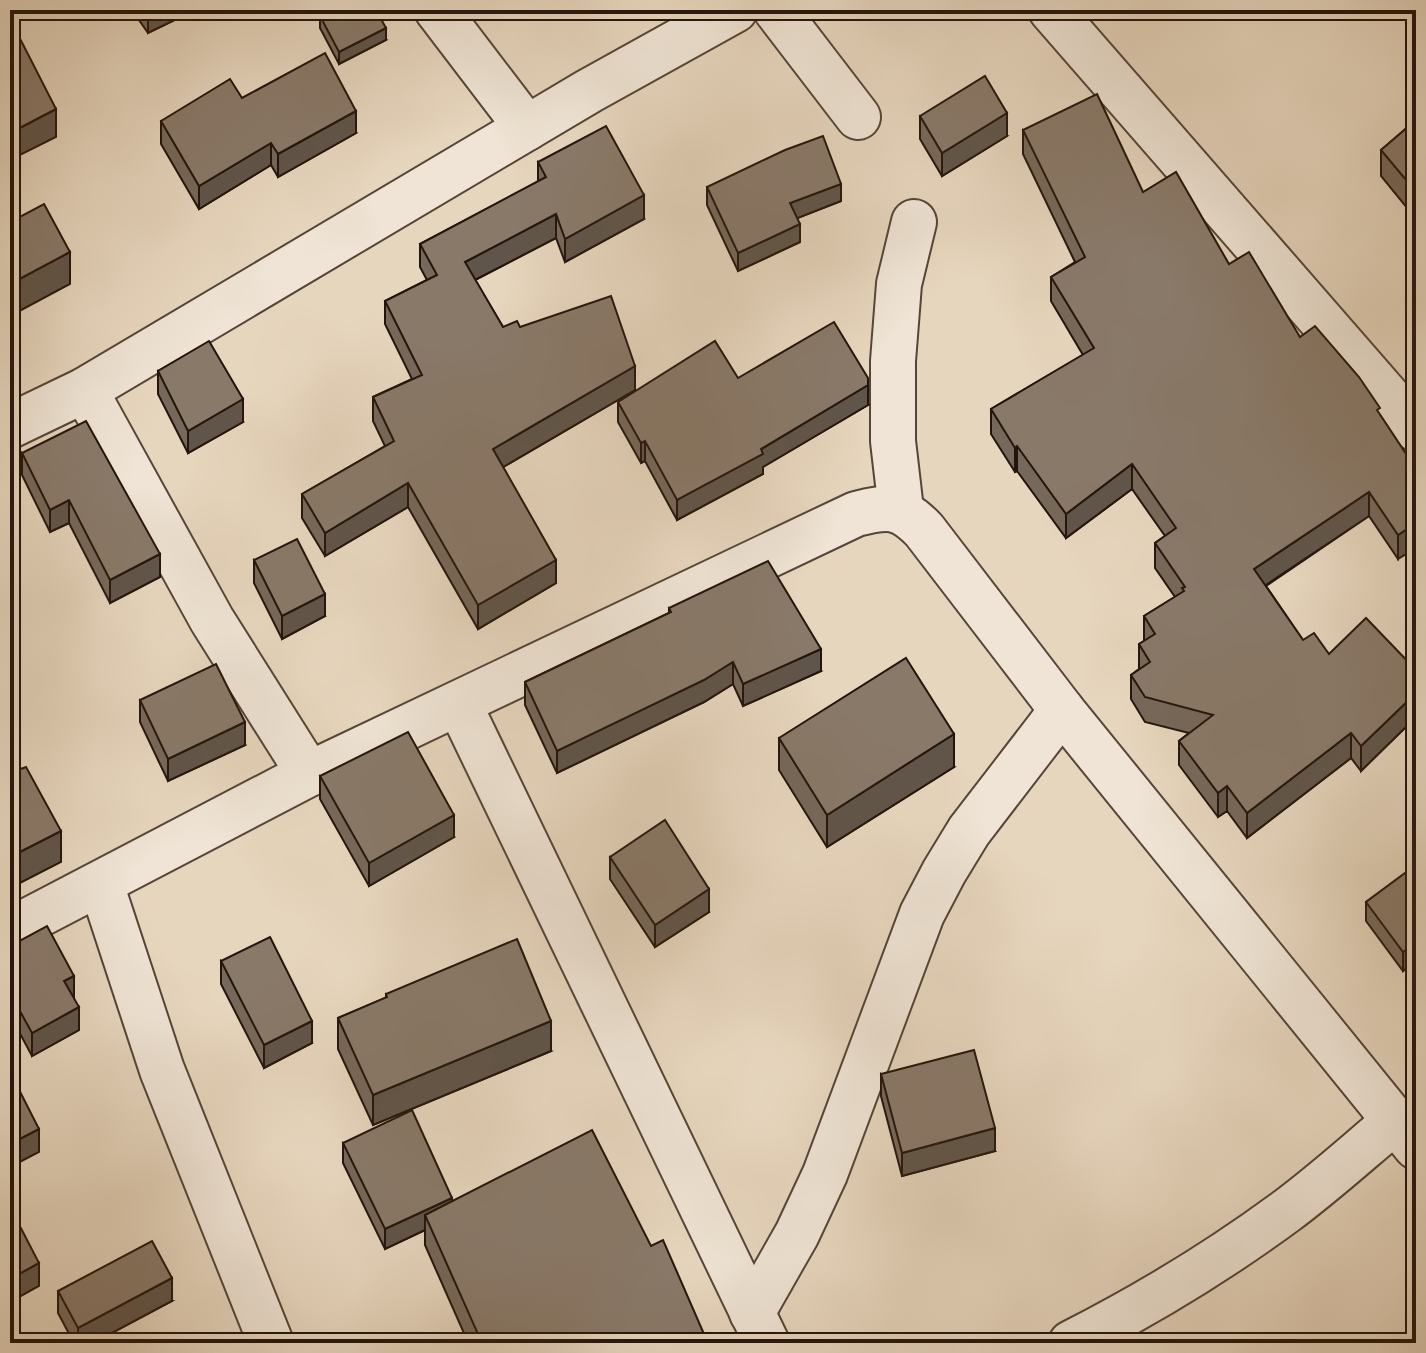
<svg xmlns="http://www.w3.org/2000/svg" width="1426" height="1353" viewBox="0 0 1426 1353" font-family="'EB Garamond',serif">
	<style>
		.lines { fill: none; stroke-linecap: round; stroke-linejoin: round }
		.street-casing { stroke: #554538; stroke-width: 48 }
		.street { stroke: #efe4d5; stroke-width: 44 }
		.wall { fill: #76685a; stroke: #24150c; stroke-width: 2 }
		.shaded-wall { fill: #60554a; stroke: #24150c; stroke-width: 2 }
		.building { fill: #897969; stroke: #24150c; stroke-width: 2 }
	</style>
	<rect width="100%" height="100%" fill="#e7d6be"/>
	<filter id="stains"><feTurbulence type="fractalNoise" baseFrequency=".0025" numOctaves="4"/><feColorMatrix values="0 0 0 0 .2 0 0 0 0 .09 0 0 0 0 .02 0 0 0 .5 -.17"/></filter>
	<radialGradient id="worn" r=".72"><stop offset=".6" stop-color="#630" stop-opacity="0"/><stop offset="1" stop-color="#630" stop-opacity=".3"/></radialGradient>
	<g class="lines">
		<g class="street-casing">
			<g id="street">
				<path d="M437,10L527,128"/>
				<path d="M776,10L858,117"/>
				<path d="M1051,10L1416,429"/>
				<path d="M85,390L212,620L309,774"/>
				<path d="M10,426L85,390L589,91L735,10"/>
				<path d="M901,510L893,441V361L899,284L914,222"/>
				<path d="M459,704L767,1343"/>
				<path d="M101,884L162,1070L271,1343"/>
				<path d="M10,930L309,774L856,514C888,506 900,505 924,530L1062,710L1416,1147"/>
				<path d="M752,1313L797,1234L825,1174L922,914L944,872L969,831L1062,710"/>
				<path d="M1071,1343C1146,1305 1217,1262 1285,1212C1323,1184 1358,1152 1394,1122"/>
			</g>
		</g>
		<use href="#street" class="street"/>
	</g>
	<g class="wall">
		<path d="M132,10H195L148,33Z"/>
		<path d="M320,16L386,40L339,64L320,28Z"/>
		<path d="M242,98L356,133L278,177L271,165L199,209L161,144V121Z"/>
		<path d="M920,116L1007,136L942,176L920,139Z"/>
		<path d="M1416,120V219L1381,176V150Z"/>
		<path d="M1023,130L1143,192L1229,264L1300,337L1380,415L1416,469L1398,559L1369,516L1266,586L1303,640L1329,654L1416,670V717L1361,771L1351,758L1247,838L1227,811L1218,817L1179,765V741L1189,733L1145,722L1131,699V675L1139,669V644L1144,641V616L1175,597L1155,568V543L1165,536L1132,489L1066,538L1017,471L1015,472L991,434V409L1083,355L1051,301V277L1075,262L1023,154Z"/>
		<path d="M538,162L644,219L565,262L556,238L475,280L503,327H520L635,390L503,467L556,583L478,629L408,507L325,556L302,518V494L385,446L373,421V397L412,379L385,324V301L427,280L420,267V244L538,182Z"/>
		<path d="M707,187L841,201L797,218L800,242L738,271L707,205Z"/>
		<path d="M158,371L243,422L188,453L158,394Z"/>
		<path d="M738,378L868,405L763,467V474L677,520L645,461L641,463L618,422V402Z"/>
		<path d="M22,453L160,577L110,603L69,523L50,532L22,475Z"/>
		<path d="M254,560L325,616L282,639L254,583Z"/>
		<path d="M669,608L821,671L743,706L733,684L704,702L557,773L525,705V682L669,613Z"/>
		<path d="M140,700L245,745L168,781L140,722Z"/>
		<path d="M779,738L954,767L827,847L779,770Z"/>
		<path d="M320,776L454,837L369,886L320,799Z"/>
		<path d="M610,857L709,912L655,947L610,879Z"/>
		<path d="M1416,865V961L1403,971L1366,921V902Z"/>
		<path d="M10,946L74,998L79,1030L32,1056L10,1015Z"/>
		<path d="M221,961L312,1043L264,1068L221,984Z"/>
		<path d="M386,994L551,1051L373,1125L338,1049V1018L386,998Z"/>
		<path d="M881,1074L995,1151L902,1176L881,1096Z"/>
		<path d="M343,1143L452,1201L651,1246L704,1343L467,1340L425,1245V1230L385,1249L343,1163Z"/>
		<path d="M58,1291L172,1301L93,1343H74L58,1313Z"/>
	</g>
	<g class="shaded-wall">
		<path d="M154,10H195L148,33V13Z"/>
		<path d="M386,28V40L339,64V52Z"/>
		<path d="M56,109V137L10,160V133Z"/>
		<path d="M356,111V133L278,177V154Z"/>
		<path d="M1007,113V136L942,176V153Z"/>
		<path d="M271,143V165L199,209V186Z"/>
		<path d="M841,184V201L790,221V203Z"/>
		<path d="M644,195V219L565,262V239Z"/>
		<path d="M556,214V238L465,285V262Z"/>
		<path d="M800,224V242L738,271V253Z"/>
		<path d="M70,252V284L10,316V284Z"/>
		<path d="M635,366V390L493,473V449Z"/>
		<path d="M868,385V405L763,467V474L677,520V500Z"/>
		<path d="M243,399V422L188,453V431Z"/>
		<path d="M645,441V461L641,463V443Z"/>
		<path d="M1017,446V471L1015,472V448Z"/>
		<path d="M1132,464V489L1066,538V514Z"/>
		<path d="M408,483V507L325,556V533Z"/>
		<path d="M1369,492V516L1254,593V569Z"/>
		<path d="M69,500V523L50,532V510Z"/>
		<path d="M1416,523V548L1398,559V535Z"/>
		<path d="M160,554V577L110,603V580Z"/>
		<path d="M556,560V583L478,629V605Z"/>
		<path d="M325,594V616L282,639V616Z"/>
		<path d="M821,649V671L743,706V684Z"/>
		<path d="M733,662V684L704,702L557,773V751Z"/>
		<path d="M1416,693V717L1361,771V746Z"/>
		<path d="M245,722V745L168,781V759Z"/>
		<path d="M1351,733V758L1247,838V813Z"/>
		<path d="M954,734V767L827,847V815Z"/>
		<path d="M1227,786V811L1218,817V793Z"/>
		<path d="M454,815V837L369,886V863Z"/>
		<path d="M61,831V862L10,888V857Z"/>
		<path d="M709,889V912L655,947V925Z"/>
		<path d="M1416,942V961L1403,971V952Z"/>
		<path d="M74,976V999L64,981Z"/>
		<path d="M79,1007V1030L32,1056V1033Z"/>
		<path d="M312,1021V1043L264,1068V1045Z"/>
		<path d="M551,1021V1051L373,1125V1095Z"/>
		<path d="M995,1128V1151L902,1176V1153Z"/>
		<path d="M39,1129V1152L10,1167V1144Z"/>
		<path d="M452,1198V1218L425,1215V1230L385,1249V1229Z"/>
		<path d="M39,1263V1286L10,1302V1279Z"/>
		<path d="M172,1278V1301L93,1343H78V1328Z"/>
		<path d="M704,1334V1343H683Z"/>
	</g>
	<g class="building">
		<path d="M332,10H376L386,28L339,52L320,16Z"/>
		<path d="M10,19L56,109L10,133Z"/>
		<path d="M325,53L356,111L278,154L271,143L199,186L161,121L230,79L242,98Z"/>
		<path d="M985,76L1007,113L942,153L920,116Z"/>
		<path d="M1097,94L1143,192L1176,172L1229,264L1249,252L1300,337L1315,326L1359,377L1380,408L1377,410L1416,469V523L1398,535L1369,492L1254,569L1303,640L1314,633L1329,654L1366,618L1416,670V693L1361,746L1351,733L1247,813L1227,786L1218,793L1179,741L1213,715L1145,697L1131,675L1150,662L1139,644L1155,634L1144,616L1184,591L1182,588L1185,587L1155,543L1176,528L1132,464L1066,514L1017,446L1015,448L991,409L1094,348L1051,277L1085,257L1023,130Z"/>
		<path d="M1416,120V192L1381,150Z"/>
		<path d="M606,126L644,195L565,239L556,214L465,262L503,327L517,321L520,327L611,296L635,366L493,449L556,560L478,605L408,483L325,533L302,494L394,441L373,397L422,375L385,301L437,275L420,244L546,177L538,162Z"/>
		<path d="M823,136L841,184L790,203L800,224L738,253L707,187L785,150Z"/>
		<path d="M44,204L70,252L10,284V222Z"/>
		<path d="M834,322L868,378V385L761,449L763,454L677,500L645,441L641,443L618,402L715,341L738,378Z"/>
		<path d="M209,341L243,399L188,431L158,371Z"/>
		<path d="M86,421L160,554L110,580L69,500L50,510L22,453Z"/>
		<path d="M297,539L325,594L282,616L254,560Z"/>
		<path d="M768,561L821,649L743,684L733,662L704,680L557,751L525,682L671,612L669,608Z"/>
		<path d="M906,658L954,734L827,815L779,738Z"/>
		<path d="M216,664L245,722L168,759L140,700Z"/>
		<path d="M408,732L454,815L369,863L320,776Z"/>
		<path d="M10,746L21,769L26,767L61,831L10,857Z"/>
		<path d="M665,820L709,889L655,925L610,857Z"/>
		<path d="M1416,865V942L1403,952L1366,902Z"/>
		<path d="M47,926L74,976L64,981L79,1007L32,1033L10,993V946Z"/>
		<path d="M270,937L312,1021L264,1045L221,961Z"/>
		<path d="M517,939L551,1021L373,1095L338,1018L387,997L386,994Z"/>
		<path d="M974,1050L995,1128L902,1153L881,1074Z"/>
		<path d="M10,1072L39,1129L10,1144Z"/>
		<path d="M412,1110L452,1198L385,1229L343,1143Z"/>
		<path d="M592,1130L651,1246L663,1240L704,1334L683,1343H460L478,1334L425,1215Z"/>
		<path d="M10,1207L39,1263L10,1279Z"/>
		<path d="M152,1241L172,1278L78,1328L58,1291Z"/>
	</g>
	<rect width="1426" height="1353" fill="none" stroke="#e7d6be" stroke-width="40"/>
	<rect x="12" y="12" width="1402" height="1329" fill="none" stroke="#24150c" stroke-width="4"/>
	<rect x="20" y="20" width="1386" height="1313" fill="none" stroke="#24150c" stroke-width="2"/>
	<rect width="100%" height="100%" filter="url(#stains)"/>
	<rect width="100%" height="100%" fill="url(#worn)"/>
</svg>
